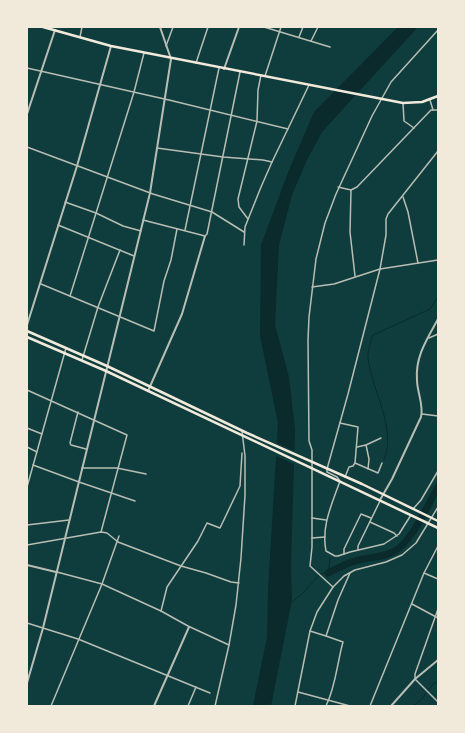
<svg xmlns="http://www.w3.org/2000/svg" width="465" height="733" viewBox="0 0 465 733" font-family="'Noto Sans',sans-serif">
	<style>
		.water { fill: #0a2a2b }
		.pier { fill: #0f3d3e }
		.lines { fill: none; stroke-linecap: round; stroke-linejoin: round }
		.stream { stroke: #0a2a2b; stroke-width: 1 }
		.river { stroke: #0a2a2b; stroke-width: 7 }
		.minor { stroke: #b8beb3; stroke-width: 1.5 }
		.tertiary { stroke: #b8beb3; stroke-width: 2 }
		.primary { stroke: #f1e9da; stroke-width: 2.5 }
		.trunk { stroke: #f1e9da; stroke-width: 2.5 }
	</style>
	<rect width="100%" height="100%" fill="#0f3d3e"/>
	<path class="water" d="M398,27H418L322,132L306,162L292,195L279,245L275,325L289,377L295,429L291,568L292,600L271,706H253L267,637L268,590L278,423L260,336L261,245L289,170L314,112Z"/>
	<path class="pier" d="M274,442L297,452L296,465L274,455Z"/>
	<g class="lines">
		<g class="stream">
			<path d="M384,460C397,427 372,392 368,358C367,352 371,343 372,337L373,335L430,309L438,297"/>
			<path d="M290,604L305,591L320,574L328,573L330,558"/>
			<path d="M429,690L433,684L438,681"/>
			<path d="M413,706L422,699L426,693"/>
		</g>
		<path class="river" d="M328,573C339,568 350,561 363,559C373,557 383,557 393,552C411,544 428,504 438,487"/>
		<g class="minor">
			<path d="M264,27L330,47"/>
			<path d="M80,37L82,27"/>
			<path d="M299,37L303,27"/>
			<path d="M311,41L318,27"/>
			<path d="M166,46L173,27"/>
			<path d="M196,63L208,27"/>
			<path d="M27,68L169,100L288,129"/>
			<path d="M265,76L281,27"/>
			<path d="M430,100L433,110"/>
			<path d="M403,103L404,121L414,128"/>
			<path d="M27,147L153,194L212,212L244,232"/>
			<path d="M157,148L223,157L263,160L272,162"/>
			<path d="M338,187L351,190L357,187L431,110H438"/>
			<path d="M351,190L350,232L355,276"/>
			<path d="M403,197L408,212L418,263"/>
			<path d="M65,202L96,213L123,226L141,231"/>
			<path d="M248,219L239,207L238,199L257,121L258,90L261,75"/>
			<path d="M143,220L205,236L207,234L240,72"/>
			<path d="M58,225L134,256"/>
			<path d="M185,230L219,68"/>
			<path d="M244,245L245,227L261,187L272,162L309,85"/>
			<path d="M41,284L154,331L164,281L171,260L177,229"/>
			<path d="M312,287L334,284L380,269L438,260"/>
			<path d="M70,296L134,92L144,53"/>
			<path d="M429,338L438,334"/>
			<path d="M82,360L98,307L120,250"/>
			<path d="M27,390L127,435L101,532"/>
			<path d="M78,412L70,443L71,445L86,449"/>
			<path d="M422,414L438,416"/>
			<path d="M340,423L358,427L355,463L353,466L349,467L345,477"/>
			<path d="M27,428L42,434"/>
			<path d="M366,445L369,459L368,469"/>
			<path d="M27,447L37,452"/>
			<path d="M357,447L366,445L381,438"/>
			<path d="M355,463L378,473L382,463"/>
			<path d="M33,465L79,482L135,501"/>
			<path d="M82,468H117L146,474"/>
			<path d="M27,487L66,348"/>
			<path d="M413,509L421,500L438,471"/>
			<path d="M411,515L399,534L384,544L350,552L338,556H335L326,551C321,526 332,504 340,481L337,477L327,472V469L348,394L380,269L386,235V219L388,214L438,151"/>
			<path d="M312,518L326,520"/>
			<path d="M370,522L394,533L397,536"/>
			<path d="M27,525L69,520"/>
			<path d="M312,538L325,537"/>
			<path d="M27,545L101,532L107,533L118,542L181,566L206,573L231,582L239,583"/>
			<path d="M358,550V546L380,501"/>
			<path d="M344,554V549L361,514L371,518"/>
			<path d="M57,572L102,584L161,611L188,626L229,645"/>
			<path d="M424,573L438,579"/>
			<path d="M333,587L310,566L312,547V450L309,441L308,340L309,317L316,259L325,223L336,194L372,116L391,82L438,30"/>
			<path d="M412,604L438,618"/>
			<path d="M438,609L415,674V679L438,702"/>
			<path d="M161,611L167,587L198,541L207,523L220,528L240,486L242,453"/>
			<path d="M27,623L78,639L210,693"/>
			<path d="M310,631L326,636"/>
			<path d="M298,692L350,706"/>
			<path d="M51,706L102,584L119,536"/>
			<path d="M188,706L196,687"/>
			<path d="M215,706L229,645L236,605L241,558L245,495V456L242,431"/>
			<path d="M295,706L310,631L317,612L333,587L344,576L355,570L386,562L402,555L416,543L438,507"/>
			<path d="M326,706C336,686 337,663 343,642L326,636L338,600L350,573"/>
			<path d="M370,706L424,573L438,546"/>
		</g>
		<g class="tertiary">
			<path d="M224,69L239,27"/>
			<path d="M27,114L55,30"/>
			<path d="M27,325L77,166L111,46"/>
			<path d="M148,391L182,314L205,236"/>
			<path d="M380,500L392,479L421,417C424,405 417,392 417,380C415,357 427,339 438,319"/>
			<path d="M27,565L56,572"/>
			<path d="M27,683L43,628L150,193L171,59L160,27"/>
			<path d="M154,706L189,627"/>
			<path d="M391,706L415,679L438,660"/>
		</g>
		<path class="primary" d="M43,27L111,46L403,103L422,102L438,96"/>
		<g class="trunk">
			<path d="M27,331L107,366L247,433L362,484L438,521"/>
			<path d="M27,337L106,371L438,528"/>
		</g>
	</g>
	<rect width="465" height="733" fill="none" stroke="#f1e9da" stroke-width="56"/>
</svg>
